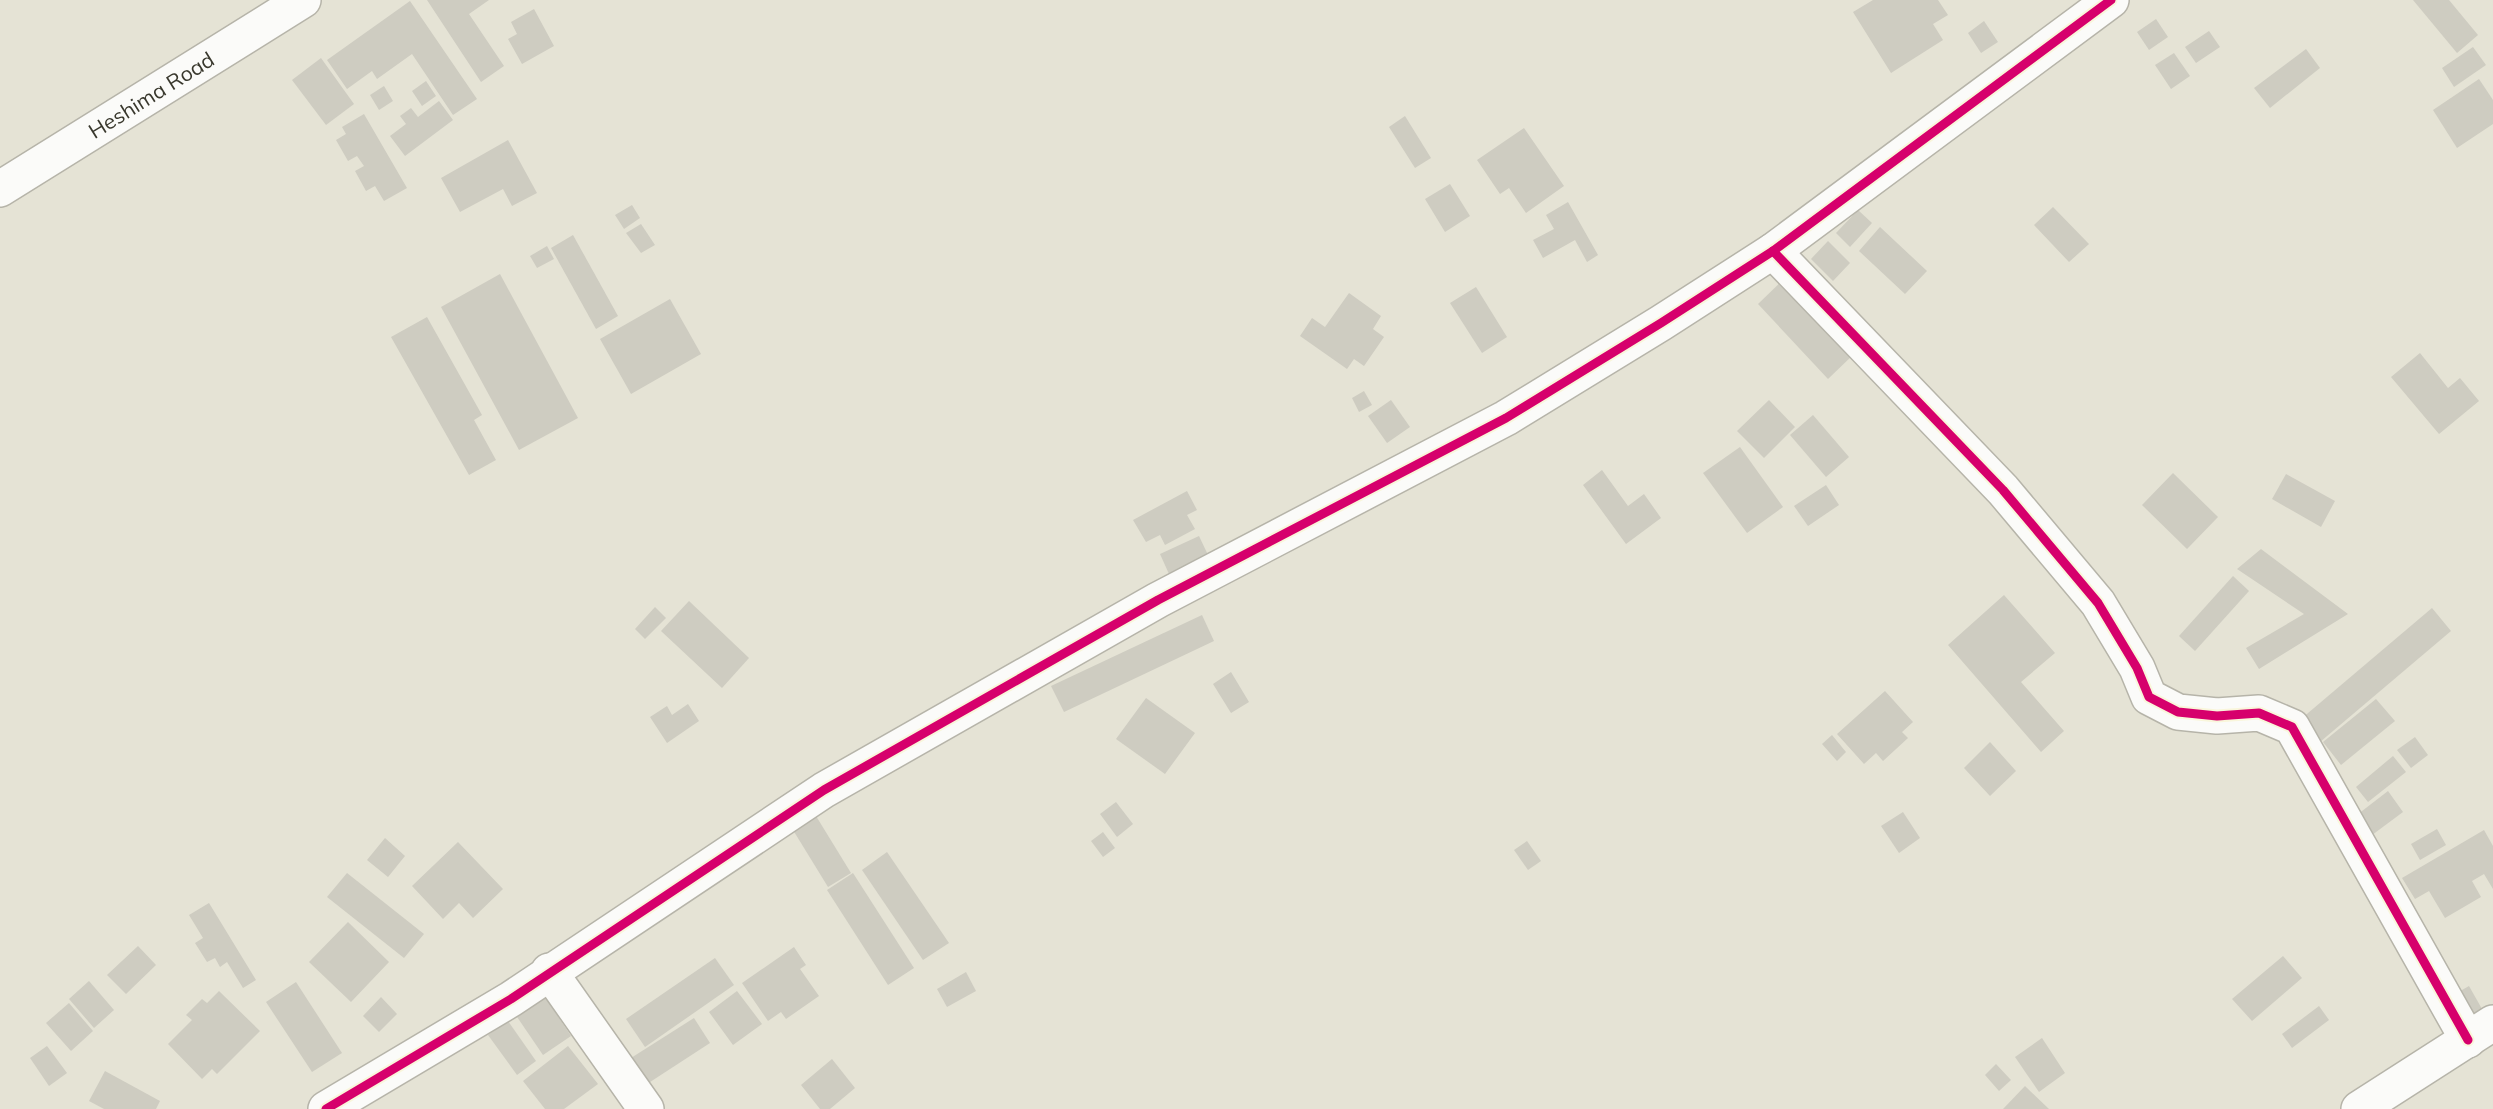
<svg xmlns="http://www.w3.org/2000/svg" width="2493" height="1109" viewBox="0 0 2493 1109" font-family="Mulish,sans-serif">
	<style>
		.building { fill: #ceccc1 }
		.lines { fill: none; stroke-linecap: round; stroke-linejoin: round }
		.minor-casing { stroke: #b6b4a9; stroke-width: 38 }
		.minor { stroke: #fbfbf9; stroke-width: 35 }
		.cycleway-casing { stroke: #f9f6db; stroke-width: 13 }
		.cycleway { stroke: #d6006c; stroke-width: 9 }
		.labels { text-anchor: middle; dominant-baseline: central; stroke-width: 7; stroke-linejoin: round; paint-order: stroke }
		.street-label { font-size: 21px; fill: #39382d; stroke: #f9f6db }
	</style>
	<rect width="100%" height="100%" fill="#e5e3d5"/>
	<g class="building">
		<path d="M427,0H489L469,14L504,66L481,82Z"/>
		<path d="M1873,0H1938L1948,15L1933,24L1943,40L1891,73L1853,12Z"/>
		<path d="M2413,0H2449L2478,35L2457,53Z"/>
		<path d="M410,1L477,99L453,115L412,54L377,79L372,71L347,89L327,60Z"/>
		<path d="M534,9L554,46L522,64L508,39L517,34L511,22Z"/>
		<path d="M2156,19L2168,37L2149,50L2137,32Z"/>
		<path d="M1984,21L1998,42L1981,53L1968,33Z"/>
		<path d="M2209,31L2220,47L2196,63L2185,47Z"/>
		<path d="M2473,47L2486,65L2454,87L2442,68Z"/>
		<path d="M2306,49L2320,68L2270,108L2254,88Z"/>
		<path d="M2174,53L2190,76L2171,89L2155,65Z"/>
		<path d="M321,58L354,104L326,125L292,80Z"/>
		<path d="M2479,79L2493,100V124L2457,148L2433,110Z"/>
		<path d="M426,81L436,96L422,106L412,91Z"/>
		<path d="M384,86L393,101L379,110L370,95Z"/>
		<path d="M439,101L453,120L405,156L390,136L406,124L400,116L411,108L418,117Z"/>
		<path d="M364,114L407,188L384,201L375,186L366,191L355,171L364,166L357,156L348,161L336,140L346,134L342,127Z"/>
		<path d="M1405,116L1431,158L1415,168L1389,127Z"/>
		<path d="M1524,128L1564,186L1526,213L1509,188L1500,194L1477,160Z"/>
		<path d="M508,140L537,193L512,206L503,189L460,212L441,178Z"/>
		<path d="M1450,184L1470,216L1445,232L1425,199Z"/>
		<path d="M1568,202L1598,255L1587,262L1575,240L1543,258L1533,240L1554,229L1546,215Z"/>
		<path d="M632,205L640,218L624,229L615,215Z"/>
		<path d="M2053,207L2089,244L2069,262L2034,225Z"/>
		<path d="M1858,210L1872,223L1850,247L1836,233Z"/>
		<path d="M641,224L655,245L641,253L626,233Z"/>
		<path d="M1880,227L1927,271L1905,294L1859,251Z"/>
		<path d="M573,235L618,316L596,329L551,248Z"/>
		<path d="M1828,241L1850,263L1833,281L1811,259Z"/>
		<path d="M547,246L554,259L537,268L530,256Z"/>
		<path d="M500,274L578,418L519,450L441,307Z"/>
		<path d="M1784,279L1854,354L1828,379L1758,304Z"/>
		<path d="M1476,287L1507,337L1482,353L1450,303Z"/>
		<path d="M1349,293L1381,316L1373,329L1384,337L1364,366L1354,359L1347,369L1300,336L1312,318L1325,327Z"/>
		<path d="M670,299L701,354L631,394L600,339Z"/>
		<path d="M427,317L482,415L474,420L496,460L469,475L391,337Z"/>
		<path d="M2420,353L2448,388L2460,378L2479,401L2439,434L2391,377Z"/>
		<path d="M1364,391L1372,405L1359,412L1352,398Z"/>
		<path d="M1391,400L1410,427L1387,443L1368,416Z"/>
		<path d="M1769,400L1795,427L1764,458L1737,431Z"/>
		<path d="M1813,415L1849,457L1826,477L1790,435Z"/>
		<path d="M1740,447L1783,507L1747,533L1703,473Z"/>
		<path d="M1602,470L1628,506L1644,494L1661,518L1626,544L1583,485Z"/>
		<path d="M2173,473L2218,517L2187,549L2142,505Z"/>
		<path d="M2286,474L2335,501L2321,527L2272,499Z"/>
		<path d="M1826,485L1839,505L1808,526L1794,506Z"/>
		<path d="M1187,491L1197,510L1187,515L1195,529L1165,545L1160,535L1146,542L1133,520Z"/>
		<path d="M1199,536L1208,555L1169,574L1160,554Z"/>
		<path d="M2261,549L2348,614L2259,669L2246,648L2304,614L2237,569Z"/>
		<path d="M2233,576L2249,591L2195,651L2179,636Z"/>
		<path d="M2004,595L2055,653L2021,682L2064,731L2041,752L1948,645Z"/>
		<path d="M689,601L749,658L722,688L661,631Z"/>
		<path d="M655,607L666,618L645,639L635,629Z"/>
		<path d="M2432,608L2451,631L2320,742L2301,719Z"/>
		<path d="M1202,615L1214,641L1064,712L1051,686Z"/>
		<path d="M1231,672L1249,702L1231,713L1213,684Z"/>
		<path d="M1885,691L1913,722L1902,732L1908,738L1883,761L1876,753L1864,764L1837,734Z"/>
		<path d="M1146,698L1195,733L1165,774L1116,739Z"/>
		<path d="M2376,699L2395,721L2341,765L2323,742Z"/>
		<path d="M688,704L699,721L667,743L650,717L667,706L672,715Z"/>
		<path d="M1832,735L1846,752L1837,761L1822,744Z"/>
		<path d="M2415,737L2428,755L2411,768L2397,750Z"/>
		<path d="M1990,742L2016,771L1990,796L1964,768Z"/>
		<path d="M2393,756L2406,772L2368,802L2356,787Z"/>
		<path d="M2388,791L2403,812L2368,838L2353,818Z"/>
		<path d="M1116,802L1133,824L1117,837L1100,814Z"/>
		<path d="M1903,812L1920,838L1899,853L1881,826Z"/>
		<path d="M816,816L851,873L828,887L793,830Z"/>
		<path d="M2437,829L2446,845L2420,860L2411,844Z"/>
		<path d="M2484,830L2493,846V889L2484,874L2472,881L2481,897L2445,918L2429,891L2415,899L2402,878Z"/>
		<path d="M1103,832L1115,848L1103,857L1091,841Z"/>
		<path d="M385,838L405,856L388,877L367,860Z"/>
		<path d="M1527,841L1541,861L1528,870L1514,850Z"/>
		<path d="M458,842L503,889L473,918L459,903L443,919L412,886Z"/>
		<path d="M887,852L949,943L923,960L862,870Z"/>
		<path d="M347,873L424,934L404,958L327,897Z"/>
		<path d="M853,873L914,968L888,985L827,890Z"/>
		<path d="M209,903L256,980L243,988L227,962L220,967L215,958L207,962L195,943L203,938L189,915Z"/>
		<path d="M348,922L389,962L351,1002L309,962Z"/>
		<path d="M138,946L156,965L126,994L107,975Z"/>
		<path d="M794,947L806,965L800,969L819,996L786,1019L781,1012L768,1021L742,983Z"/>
		<path d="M2283,956L2302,978L2252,1021L2232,999Z"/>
		<path d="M715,958L734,985L645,1047L626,1019Z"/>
		<path d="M966,972L976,991L947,1007L937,989Z"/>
		<path d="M89,981L114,1010L94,1028L69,999Z"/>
		<path d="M296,982L342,1053L312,1072L266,1002Z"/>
		<path d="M2469,986L2482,1009L2462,1021L2448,998Z"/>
		<path d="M219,991L260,1031L217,1074L212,1069L202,1079L168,1044L192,1020L186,1015L202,999L207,1003Z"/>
		<path d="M541,991L571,1036L543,1055L513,1011Z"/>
		<path d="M737,991L762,1024L733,1045L709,1012Z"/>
		<path d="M381,997L397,1014L379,1032L363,1016Z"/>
		<path d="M69,1003L93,1031L71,1051L46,1023Z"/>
		<path d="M2319,1006L2329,1020L2292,1048L2282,1034Z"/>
		<path d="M694,1018L710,1043L647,1084L631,1058Z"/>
		<path d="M508,1021L536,1061L517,1075L488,1035Z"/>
		<path d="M2042,1038L2065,1073L2039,1092L2015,1057Z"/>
		<path d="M47,1046L67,1073L49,1086L30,1058Z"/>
		<path d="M568,1046L598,1084L564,1109H545L523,1081Z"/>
		<path d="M832,1059L855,1088L830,1109H820L801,1085Z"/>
		<path d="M1996,1064L2011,1080L1999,1091L1985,1075Z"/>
		<path d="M105,1071L160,1101L156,1109H104L89,1101Z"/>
		<path d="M2025,1086L2049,1109H2003Z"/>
	</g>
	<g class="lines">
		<g class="minor-casing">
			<g id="minor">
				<path id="s1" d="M0,189L303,0"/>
				<path d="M1773,251L2003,490L2098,603L2137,668L2149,697L2178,712L2217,716L2259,713L2292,727L2468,1040"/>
				<path d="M549,971L646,1109"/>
				<path d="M326,1109L511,999L824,790L1158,600L1506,418L1661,323L1773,251L2111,0"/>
				<path d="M2359,1109L2493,1023"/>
			</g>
		</g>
		<use href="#minor" class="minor"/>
		<g class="cycleway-casing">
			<g id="cycleway">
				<path d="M1773,251L2003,490L2098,603L2137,668L2149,697L2178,712L2217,716L2259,713L2292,727L2468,1040"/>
				<path d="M326,1109L511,999L824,790L1158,600L1506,418L1661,323L1773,251L2111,0"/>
			</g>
		</g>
		<use href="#cycleway" class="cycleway"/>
	</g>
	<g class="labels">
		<g class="street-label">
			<text stroke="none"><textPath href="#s1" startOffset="178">Heshima Road</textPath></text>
		</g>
	</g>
</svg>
